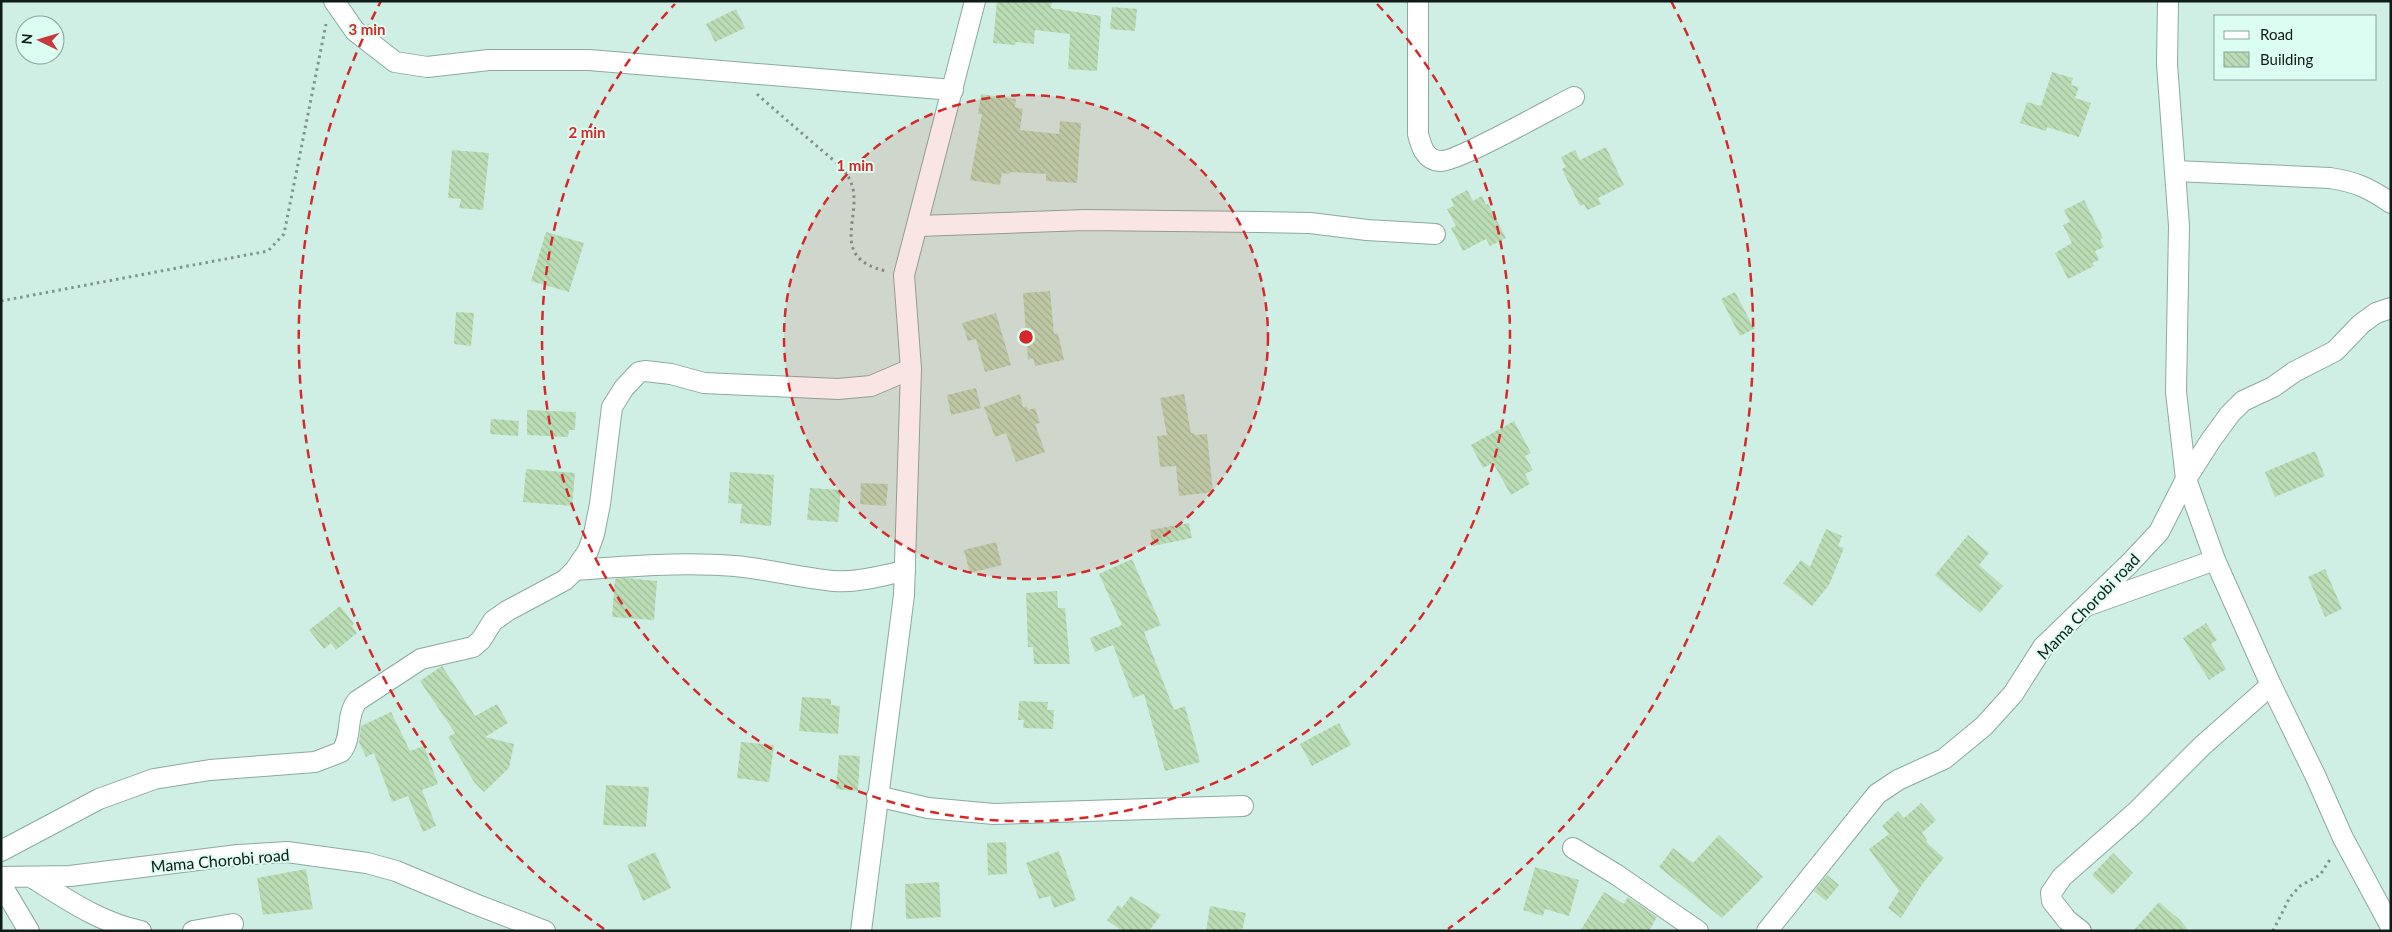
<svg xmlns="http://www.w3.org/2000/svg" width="2392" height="932" viewBox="0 0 2392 932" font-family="Lato,sans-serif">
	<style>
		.building { fill: url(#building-back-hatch) }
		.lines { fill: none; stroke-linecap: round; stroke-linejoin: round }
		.minor-casing { stroke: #8caa9f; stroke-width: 22 }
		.path { stroke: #7e968e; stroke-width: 3; stroke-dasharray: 2.5 4; stroke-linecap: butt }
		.minor { stroke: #fff; stroke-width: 20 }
		.ring { fill: none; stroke: #d62828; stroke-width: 2.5; stroke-dasharray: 9 6 }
		.labels { text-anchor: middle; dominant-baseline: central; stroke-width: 4; stroke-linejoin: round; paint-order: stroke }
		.street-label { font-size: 16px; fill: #0f1b17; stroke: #dcfdf1 }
		.centre { fill: #d62828; stroke: #dcfdf1; stroke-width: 2.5 }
		.ring-label { font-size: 15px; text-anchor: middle; font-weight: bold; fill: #d62828; stroke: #dcfdf1; stroke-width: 4; stroke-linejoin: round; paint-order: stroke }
	</style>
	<defs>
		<pattern id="building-back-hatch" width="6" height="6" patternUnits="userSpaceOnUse" patternTransform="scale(1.25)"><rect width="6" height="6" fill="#baddb5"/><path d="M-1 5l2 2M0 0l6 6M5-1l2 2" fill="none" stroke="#9fbd9b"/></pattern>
	</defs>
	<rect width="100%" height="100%" fill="#cfefe4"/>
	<g class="building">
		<path d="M997,1H1052L1051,8L1101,16L1097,71L1068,69L1070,34L1035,30L1034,44L1016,42L1015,45L993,43Z"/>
		<path d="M1112,7L1137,9L1135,31L1110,29Z"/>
		<path d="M736,9L745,28L715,42L706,24Z"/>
		<path d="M2052,72L2073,78L2071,85L2079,87L2075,98L2091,103L2079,137L2047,127L2046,131L2020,123L2027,102L2041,106Z"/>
		<path d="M981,94L1016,99L1015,107L1023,109L1020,130L1059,134L1060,121L1081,123L1077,183L1046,181V174L1010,172L1009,174L1002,173L1000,185L970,180L982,114H978Z"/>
		<path d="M1606,147L1624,185L1598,198L1601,204L1587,210L1584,204L1580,206L1562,169L1566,167L1561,157L1575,150L1580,160Z"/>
		<path d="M452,150L489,153L483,210L459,208L461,199L448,198Z"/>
		<path d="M1467,190L1473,201L1482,196L1486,205L1488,204L1506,238L1490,246L1486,239L1463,251L1451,228L1456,226L1447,209L1454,206L1451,199Z"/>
		<path d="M2084,200L2103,238L2100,240L2104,247L2095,251L2099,260L2092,263L2094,266L2068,279L2055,253L2072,243L2063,225L2070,222L2064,210Z"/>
		<path d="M546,232L584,243L569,292L531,281Z"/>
		<path d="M1050,291L1054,334L1058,333L1064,360L1035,366L1033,358L1028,360L1023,293Z"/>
		<path d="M1735,292L1754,329L1740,336L1721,299Z"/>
		<path d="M456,312L474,313L471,346L454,344Z"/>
		<path d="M996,313L1011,365L985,372L976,339L968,341L962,323Z"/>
		<path d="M976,388L981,408L951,415L947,395Z"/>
		<path d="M1020,394L1023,407L1027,406L1028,410L1035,408L1040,423L1035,424L1045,452L1016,462L1006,433L995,437L984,407Z"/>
		<path d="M1184,394L1191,433H1194L1195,435L1207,434L1213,492L1179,496L1176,466L1160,467L1157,436L1167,435L1160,398Z"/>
		<path d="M527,410L576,412L575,430H569L568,437L527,435Z"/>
		<path d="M491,419L519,421L518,436L490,434Z"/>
		<path d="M1514,421L1531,453L1525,456L1533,470L1525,474L1530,484L1511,495L1493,463L1483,468L1471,445Z"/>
		<path d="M2315,451L2325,476L2275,497L2265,472Z"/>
		<path d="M526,469L575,473L572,506L523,502Z"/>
		<path d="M730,472L774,475L771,526L740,523L742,504L728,503Z"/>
		<path d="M861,483L888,484L886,506L860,504Z"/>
		<path d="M810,488L841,490L838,522L807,520Z"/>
		<path d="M1189,523L1192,538L1153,546L1150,530Z"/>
		<path d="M1826,529L1842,536L1838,546L1844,548L1829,585L1812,606L1783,583L1801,560L1810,567Z"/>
		<path d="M1968,535L1989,553L1979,565L2003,586L1980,613L1935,575Z"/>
		<path d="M996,542L1002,565L970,573L964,550Z"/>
		<path d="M1132,559L1161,625L1144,632L1174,710L1185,706L1200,762L1165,771L1144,694L1133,698L1113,645L1095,652L1090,638L1122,625L1099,574Z"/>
		<path d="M2325,569L2342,609L2325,617L2308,577Z"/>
		<path d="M625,578L657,581L654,620L612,617L615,579Z"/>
		<path d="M1057,591L1058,608H1065L1070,664H1034L1033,647H1028L1026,593Z"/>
		<path d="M340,606L354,624L352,626L357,633L336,650L331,643L324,649L309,630Z"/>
		<path d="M2206,623L2217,640L2211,644L2226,669L2209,680L2183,638Z"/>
		<path d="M442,666L475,716L497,704L508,723L485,737L514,744L509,768L484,792L474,782L448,737L455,733L420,681Z"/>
		<path d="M802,697L831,699V705L840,706L838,734L799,731Z"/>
		<path d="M1019,701L1048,702L1047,710H1054L1053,729L1023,728L1024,720H1018Z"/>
		<path d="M391,712L410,751L424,746L438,784L422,790L436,826L423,832L408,796L392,802L374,753L366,757L359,742L361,726Z"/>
		<path d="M1339,723L1351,745L1312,766L1300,744Z"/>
		<path d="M741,742L774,745L769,782L737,778Z"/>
		<path d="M839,755L860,756L858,791L836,789Z"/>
		<path d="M606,785L649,787L646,827L603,825Z"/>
		<path d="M1921,803L1936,820L1922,833L1927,840L1926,842L1944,858L1923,883L1901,918L1888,908L1899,891L1869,849L1889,834L1882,826L1898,811L1904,818Z"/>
		<path d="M1719,835L1763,877L1722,918L1659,867L1673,848L1693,863Z"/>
		<path d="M1006,842L1007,874L988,875L987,843Z"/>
		<path d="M1059,851L1076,900L1054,908L1050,896L1039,899L1026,863Z"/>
		<path d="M655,852L671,888L643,901L627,865Z"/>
		<path d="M2113,853L2133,873L2112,895L2092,875Z"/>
		<path d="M1535,867L1579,880L1569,916L1545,909L1543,916L1523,910Z"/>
		<path d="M306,869L313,909L263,915L257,878Z"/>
		<path d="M1827,875L1839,885L1826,901L1814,891Z"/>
		<path d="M939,882L941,917L906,919L905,884Z"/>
		<path d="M1604,892L1624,904L1628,897L1657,917L1649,931H1580Z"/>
		<path d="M1131,896L1161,915L1149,931H1122L1107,920L1118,905L1122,908Z"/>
		<path d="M2159,902L2180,920L2189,931H2133Z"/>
		<path d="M1210,906L1246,913L1242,931H1206Z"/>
	</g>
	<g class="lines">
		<g class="minor-casing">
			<g id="minor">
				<path d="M334,1L355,31L395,62L427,67L489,60H589L953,90"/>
				<path d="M1418,1V134C1421,146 1425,160 1440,161C1455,163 1554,107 1574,97"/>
				<path d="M2168,1L2167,64L2179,226L2176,392L2186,479L2215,560L2271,685L2315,775L2343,838L2391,927"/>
				<path d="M2175,171L2330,178C2356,182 2369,188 2391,203"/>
				<path d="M918,226L1085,220L1258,222L1310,223L1367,230L1435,234"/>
				<path d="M575,570C629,566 682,562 735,566C768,569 801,578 834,581C858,583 882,575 905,571"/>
				<path d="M2089,605L2215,560"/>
				<path d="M877,796L928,808L994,814L1243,806"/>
				<path d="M1573,848L1617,875L1698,931"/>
				<path d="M1,851L99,799L154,779L210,770L315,762L341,752C353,737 345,717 357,701L421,659L473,647L481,640L493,621L507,611L565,580L575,570L588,551L594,534L600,504L612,407L624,388L639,372L645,371L671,374L704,383L838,389L871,386L911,369"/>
				<path d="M1,877L70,876L238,855L287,852L367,863L396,871L475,904L545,931"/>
				<path d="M31,877C65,898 100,923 141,931"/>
				<path d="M1,884L29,931"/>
				<path d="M193,931L233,924"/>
				<path d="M861,931L904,595L911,369L904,275L975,1"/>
				<path d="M1767,931L1877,794L1898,780L1944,759L1984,726L2013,694L2043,647L2130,563L2159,532L2186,479L2211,440L2230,414L2243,401L2273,387L2294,372L2335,351L2361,324L2376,313L2391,308"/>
				<path d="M2081,931L2067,920L2052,901L2051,893L2062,877L2137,811L2202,746L2271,685"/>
			</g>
		</g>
		<g class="path">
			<path d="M757,94C777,112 797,129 818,147C828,156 844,167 850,180C866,214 825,257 886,271"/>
			<path d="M1,301L268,251L284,234L326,24"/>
			<path d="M2273,931L2290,897L2300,886L2320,875L2331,858"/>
		</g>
		<use href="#minor" class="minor"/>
	</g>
	<circle cx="1026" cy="337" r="242" fill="#d62828" fill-opacity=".12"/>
	<g class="ring">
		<circle cx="1026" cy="337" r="242"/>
		<path d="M1377 4A484 484 0 1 1 675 4"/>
		<path d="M604 929A727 727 0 0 1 381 1M1671 1A727 727 0 0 1 1448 929"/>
	</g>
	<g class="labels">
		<g class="street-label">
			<text transform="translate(2088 606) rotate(-46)">Mama Chorobi road</text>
			<text transform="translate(220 860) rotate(-5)">Mama Chorobi road</text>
		</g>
	</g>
	<circle cx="1026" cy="337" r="8" class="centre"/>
	<g class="ring-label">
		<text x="367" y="35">3 min</text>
		<text x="587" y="138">2 min</text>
		<text x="855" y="171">1 min</text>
	</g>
	<rect width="2392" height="932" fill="none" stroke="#0f1b17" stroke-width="5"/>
	<rect x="2214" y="15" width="162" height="65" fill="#dcfdf1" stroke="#8aa39a"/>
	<rect x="2224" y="31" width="25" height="8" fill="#ffffff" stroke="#8aa39a"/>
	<text x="2260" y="40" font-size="15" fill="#0f1b17">Road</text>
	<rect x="2224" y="52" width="25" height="15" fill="url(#building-back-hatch)" stroke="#8aa39a"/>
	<text x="2260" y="65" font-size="15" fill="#0f1b17">Building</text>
	<g transform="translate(40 40) rotate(275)"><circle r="24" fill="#dcfdf1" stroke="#8aa39a"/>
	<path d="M0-4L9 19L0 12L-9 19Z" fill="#c8383c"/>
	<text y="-8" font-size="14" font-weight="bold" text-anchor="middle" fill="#0f1b17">N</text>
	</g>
</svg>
